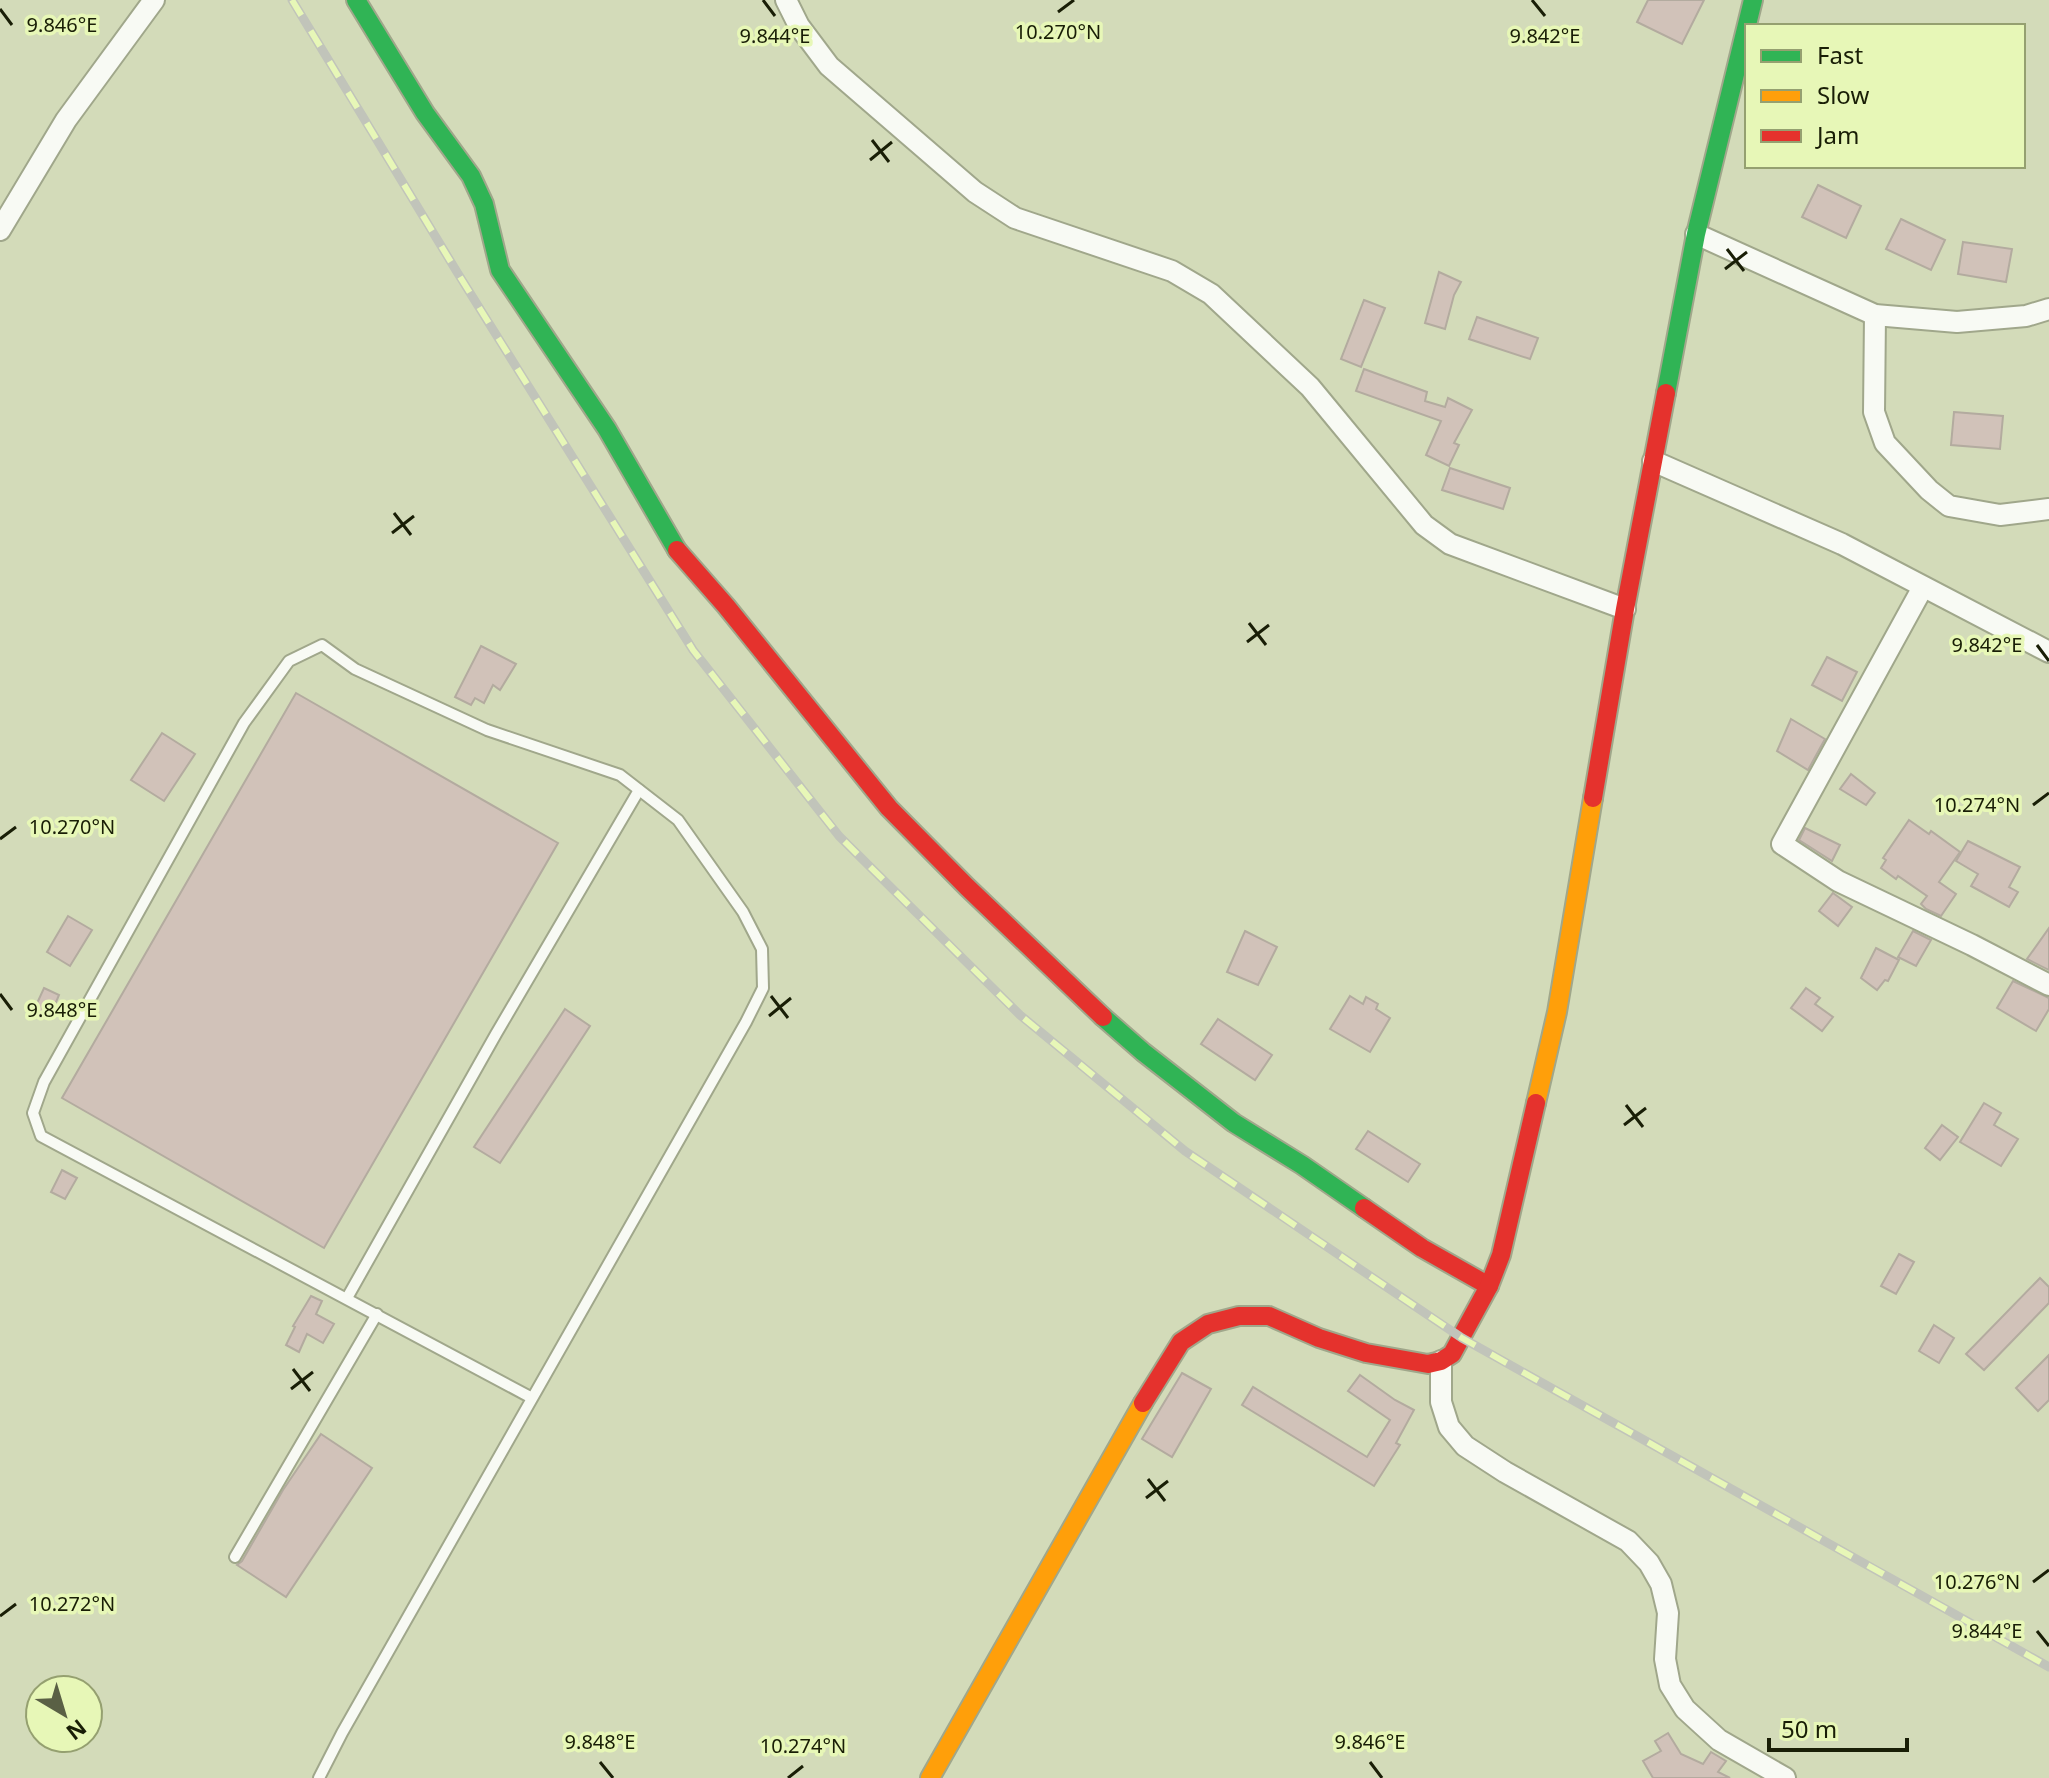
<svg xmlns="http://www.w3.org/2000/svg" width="2049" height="1778" viewBox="0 0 2049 1778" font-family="'Noto Sans',sans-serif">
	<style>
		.building { fill: #d1c2b9; stroke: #b3ab9f; stroke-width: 2 }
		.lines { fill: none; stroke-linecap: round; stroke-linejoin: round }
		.lane-casing { stroke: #a0a78b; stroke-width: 14 }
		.street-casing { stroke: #a0a78b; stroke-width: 24 }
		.fast-casing { stroke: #a0a78b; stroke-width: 22 }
		.slow-casing { stroke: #a0a78b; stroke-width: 22 }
		.jam-casing { stroke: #a0a78b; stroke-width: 22 }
		.lane { stroke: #f8faf4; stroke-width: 10 }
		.street { stroke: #f8faf4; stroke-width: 20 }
		.fast { stroke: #30b455; stroke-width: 18 }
		.slow { stroke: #ff9f0a; stroke-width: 18 }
		.jam { stroke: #e5322d; stroke-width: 18 }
		.rail-casing { stroke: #c1c4ba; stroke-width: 9 }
		.rail { stroke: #e7f7b7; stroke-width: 6; stroke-dasharray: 18; stroke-linecap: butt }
		.ticks { fill: none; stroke: #191e06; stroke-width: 3 }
		.ticks-label { font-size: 20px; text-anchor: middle; fill: #191e06; stroke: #e7f7b7; stroke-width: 7; stroke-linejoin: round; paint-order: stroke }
	</style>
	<rect width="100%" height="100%" fill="#d3dbb9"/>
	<g class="building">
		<path d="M1648,0H1704L1682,44L1637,22Z"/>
		<path d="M1818,185L1861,206L1846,238L1802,217Z"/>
		<path d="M1901,219L1945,240L1931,270L1886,249Z"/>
		<path d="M1963,242L2012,249L2006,282L1958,274Z"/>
		<path d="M1439,272L1461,282L1454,295L1445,329L1425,323Z"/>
		<path d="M1364,300L1385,308L1361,367L1341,359Z"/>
		<path d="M1477,317L1538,338L1530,359L1469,339Z"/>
		<path d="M1364,369L1427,392L1425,401L1445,407L1448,398L1472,410L1454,443L1459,445L1449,466L1426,455L1441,421L1356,391Z"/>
		<path d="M1954,412L2003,416L2000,449L1951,445Z"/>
		<path d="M1450,468L1510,488L1503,509L1442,490Z"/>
		<path d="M481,646L516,664L500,690L493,685L484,703L475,698L471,705L455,697Z"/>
		<path d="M1827,657L1857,672L1842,701L1812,685Z"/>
		<path d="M296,693L558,843L324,1248L62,1098Z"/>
		<path d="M1791,719L1825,739L1808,770L1777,751Z"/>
		<path d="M162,733L195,754L164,801L131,780Z"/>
		<path d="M1851,774L1875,793L1866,805L1840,789Z"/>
		<path d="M1909,820L1929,834L1931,831L1960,852L1939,882L1956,894L1941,916L1926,909L1921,904L1927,896L1898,876L1896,879L1881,868L1886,860L1883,858Z"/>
		<path d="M1805,828L1840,845L1832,861L1799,840Z"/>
		<path d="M1968,841L2020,867L2009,887L2018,892L2009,907L1971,886L1978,874L1956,861Z"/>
		<path d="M1833,893L1852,907L1838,926L1819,911Z"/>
		<path d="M68,916L92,930L70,966L47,952Z"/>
		<path d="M2049,928V970L2027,959Z"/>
		<path d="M1245,931L1277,947L1258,985L1227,972Z"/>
		<path d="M1913,931L1931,940L1916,966L1898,957Z"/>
		<path d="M1876,948L1899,960L1888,981L1885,980L1877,990L1861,978Z"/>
		<path d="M2013,981L2049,998V1009L2036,1031L1997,1008Z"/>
		<path d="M44,988L59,995L49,1019L33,1012Z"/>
		<path d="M1806,988L1820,998L1815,1004L1833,1017L1822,1031L1791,1008Z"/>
		<path d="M1350,996L1363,1004L1366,997L1378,1004L1376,1009L1390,1018L1370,1052L1330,1029Z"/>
		<path d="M565,1009L590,1026L500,1163L474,1147Z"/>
		<path d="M1218,1019L1272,1055L1255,1080L1201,1044Z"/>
		<path d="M1984,1103L2001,1113L1994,1125L2018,1139L2001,1166L1960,1142Z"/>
		<path d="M1942,1125L1958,1137L1940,1160L1925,1148Z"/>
		<path d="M1368,1131L1420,1164L1408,1182L1356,1149Z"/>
		<path d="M62,1170L77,1178L65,1199L51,1192Z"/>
		<path d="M1899,1254L1914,1262L1896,1294L1881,1286Z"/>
		<path d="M2040,1278L2049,1287V1303L1984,1370L1966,1354Z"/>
		<path d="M311,1296L322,1301L316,1314L334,1324L323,1343L307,1334L299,1352L286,1345L295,1327L293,1326Z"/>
		<path d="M1934,1325L1954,1338L1939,1363L1919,1351Z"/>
		<path d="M2049,1355V1400L2038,1411L2016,1388Z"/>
		<path d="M1182,1373L1211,1389L1172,1457L1142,1439Z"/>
		<path d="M1360,1375L1395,1400L1414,1410L1396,1443L1400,1445L1374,1486L1242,1405L1253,1387L1367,1457L1390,1420L1348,1391Z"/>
		<path d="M321,1434L372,1468L286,1597L237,1565L242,1561L283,1490Z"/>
		<path d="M1668,1733L1681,1754L1703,1764L1711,1752L1726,1761L1718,1772L1730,1778H1653L1643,1761L1661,1751L1655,1741Z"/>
	</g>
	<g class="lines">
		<g class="lane-casing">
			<g id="lane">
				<path d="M347,1298L496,1034L639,790"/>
				<path d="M235,1557L377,1314"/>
				<path d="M319,1778L342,1733L746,1022L763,988L762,949L743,912L678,820L620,775L487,730L355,669L322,645L289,661L244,723L44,1082L33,1113L41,1136L532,1398"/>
			</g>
		</g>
		<g class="street-casing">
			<g id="street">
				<path d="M786,0L799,26L829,66L975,192L1015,218L1172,271L1211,294L1310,387L1424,525L1450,544L1625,609"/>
				<path d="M0,230L66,120L154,0"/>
				<path d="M1696,234L1875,315L1957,322L2026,316L2049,309"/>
				<path d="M1875,315L1874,412L1885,443L1929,490L1949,506L2000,515L2049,509"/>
				<path d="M1653,461L1842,544L2049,652"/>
				<path d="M1923,587L1782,844L1838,881L1972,945L2049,985"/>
				<path d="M1441,1361V1402L1449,1427L1465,1446L1505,1472L1628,1541L1649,1563L1661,1584L1668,1613L1665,1659L1670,1685L1685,1709L1719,1740L1785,1778"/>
			</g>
		</g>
		<g class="fast-casing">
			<g id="fast">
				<path d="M356,0L425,113L471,176L484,204L500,270L607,429L677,550"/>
				<path d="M1666,393L1696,234L1753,0"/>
				<path d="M1103,1017L1143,1052L1234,1123L1302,1165L1364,1208"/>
			</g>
		</g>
		<g class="slow-casing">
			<g id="slow">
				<path d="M1536,1103L1557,1012L1593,798"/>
				<path d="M930,1778L1143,1403"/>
			</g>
		</g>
		<g class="jam-casing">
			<g id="jam">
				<path d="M677,550L726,606L889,808L967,887L1103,1017"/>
				<path d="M1593,798L1625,609L1666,393"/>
				<path d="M1364,1208L1422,1248L1489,1286"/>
				<path d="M1143,1403L1181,1342L1208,1324L1239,1316H1269L1319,1338L1366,1353L1428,1364L1441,1361L1452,1354L1489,1286L1501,1255L1536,1103"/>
			</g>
		</g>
		<use href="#lane" class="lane"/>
		<use href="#street" class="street"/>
		<use href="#fast" class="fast"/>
		<use href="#slow" class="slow"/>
		<use href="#jam" class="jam"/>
		<g class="rail-casing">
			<path id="rail" d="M292,0L457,272L693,650L839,836L1020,1015L1185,1151L1462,1338L2049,1667"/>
		</g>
		<use href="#rail" class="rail"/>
	</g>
	<path class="ticks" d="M763,0L775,16M1532,0L1545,16M0,9L12,25M1058,12L1074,0M872,140L889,162M870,160L892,142M1727,249L1744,271M1725,269L1747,252M394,513L411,535M392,533L414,516M1249,623L1266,645M1247,642L1269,625M2037,645L2049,661M2033,805L2049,793M0,839L16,827M0,994L12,1010M771,996L788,1018M769,1016L791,998M1626,1105L1643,1127M1624,1125L1646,1108M293,1369L310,1391M291,1389L313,1372M1148,1479L1165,1501M1146,1498L1168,1481M2033,1582L2049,1570M0,1616L16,1604M2037,1631L2049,1646M600,1762L613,1778M1370,1762L1382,1778M788,1778L803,1766"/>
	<g class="ticks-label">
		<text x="62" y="32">9.846°E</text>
		<text x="1058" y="39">10.270°N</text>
		<text x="775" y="43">9.844°E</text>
		<text x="1545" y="43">9.842°E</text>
		<text x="1987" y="652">9.842°E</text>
		<text x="1977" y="812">10.274°N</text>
		<text x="72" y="834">10.270°N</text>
		<text x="62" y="1017">9.848°E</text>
		<text x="1977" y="1589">10.276°N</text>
		<text x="72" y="1611">10.272°N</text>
		<text x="1987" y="1638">9.844°E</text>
		<text x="600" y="1749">9.848°E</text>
		<text x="1370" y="1749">9.846°E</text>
		<text x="803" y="1753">10.274°N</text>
	</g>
	<rect x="1745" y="24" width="280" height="144" fill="#e7f7b7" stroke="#95a070" stroke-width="2"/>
	<rect x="1761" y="50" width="40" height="12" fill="#30b455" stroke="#95a070" stroke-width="2"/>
	<text x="1817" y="64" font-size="24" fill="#191e06">Fast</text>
	<rect x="1761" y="90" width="40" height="12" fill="#ff9f0a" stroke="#95a070" stroke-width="2"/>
	<text x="1817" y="104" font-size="24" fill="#191e06">Slow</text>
	<rect x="1761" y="130" width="40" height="12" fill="#e5322d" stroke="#95a070" stroke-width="2"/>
	<text x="1817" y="144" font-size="24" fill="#191e06">Jam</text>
	<g transform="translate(64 1714) rotate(142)"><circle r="38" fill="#e7f7b7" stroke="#95a070" stroke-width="2"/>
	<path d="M0-6L14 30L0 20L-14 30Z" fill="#5a6045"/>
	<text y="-12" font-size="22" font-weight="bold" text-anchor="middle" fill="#191e06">N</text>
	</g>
	<path d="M1769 1738v12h138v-12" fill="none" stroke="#191e06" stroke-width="4"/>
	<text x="1781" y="1738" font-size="24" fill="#191e06" stroke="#e7f7b7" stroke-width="6" paint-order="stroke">50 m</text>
</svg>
